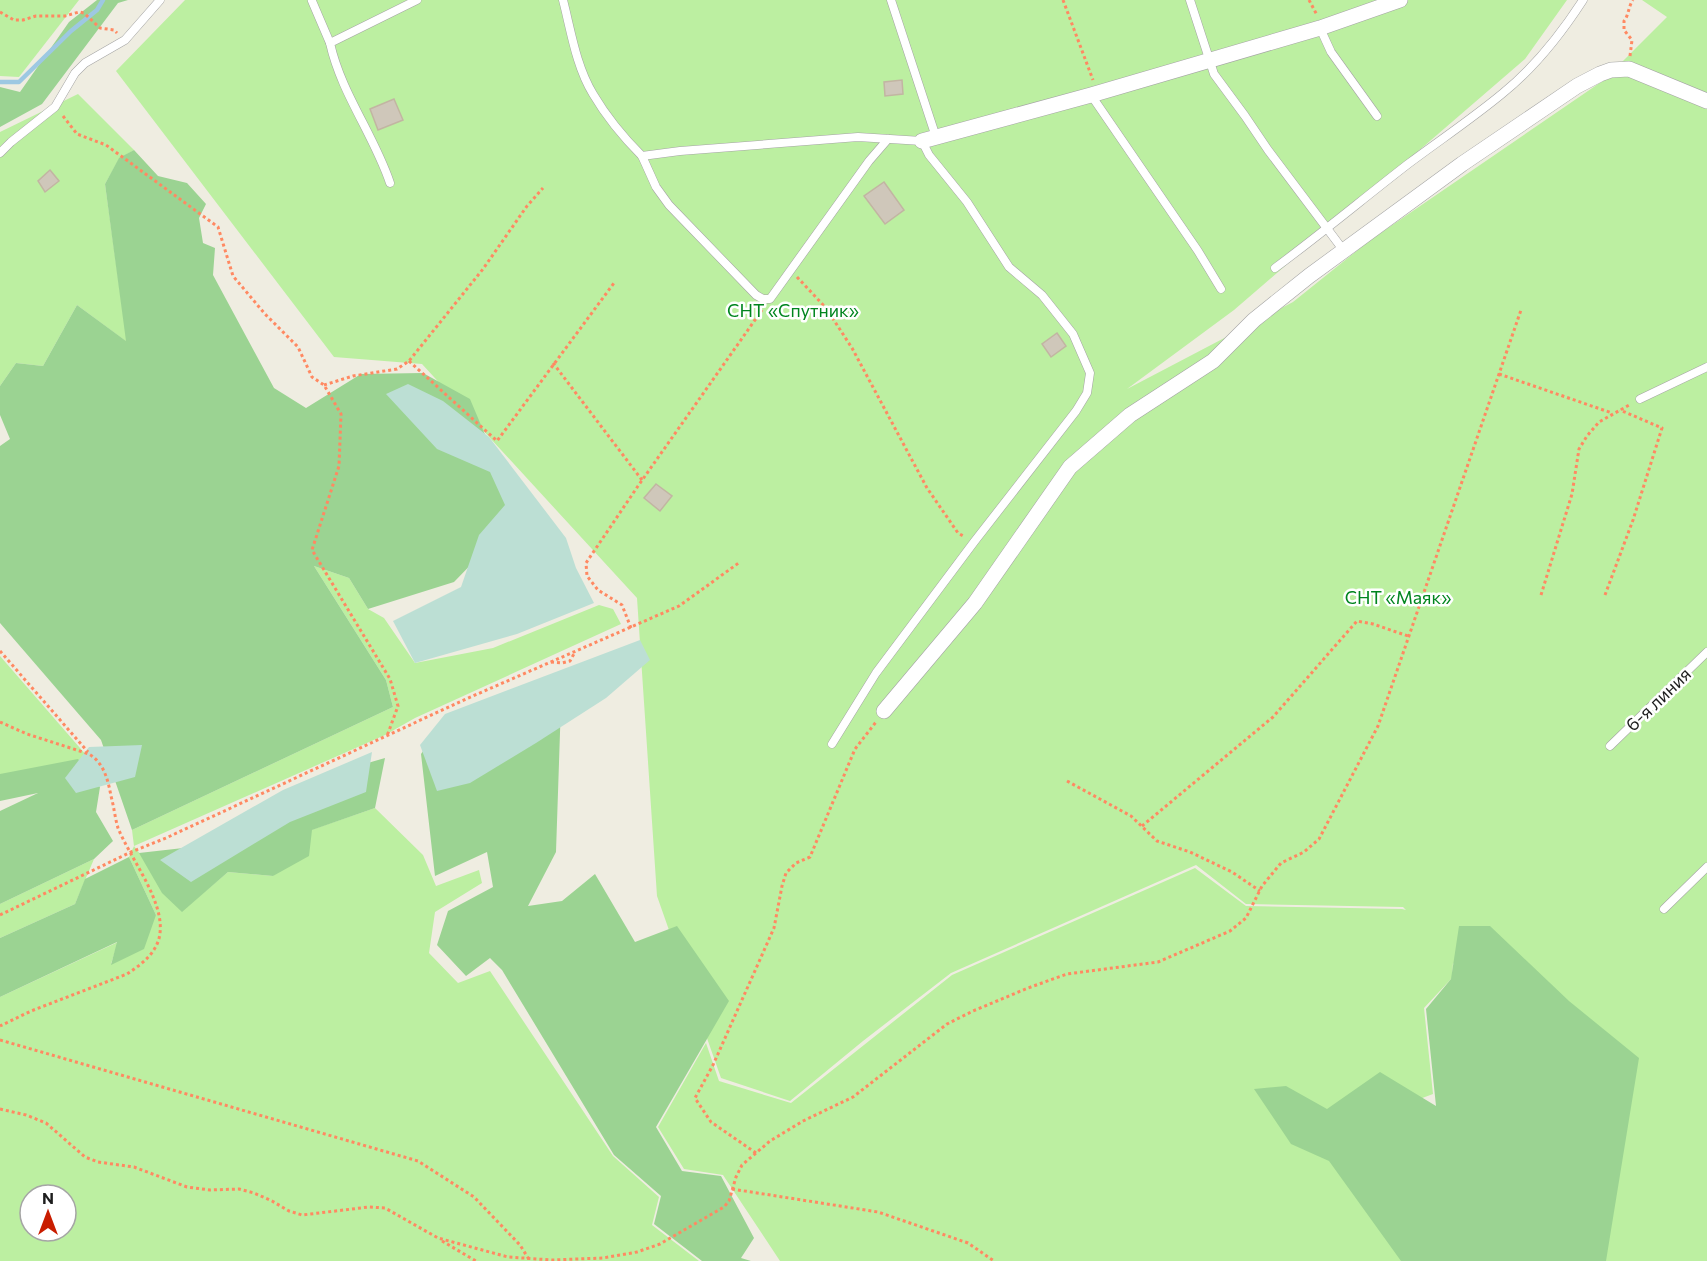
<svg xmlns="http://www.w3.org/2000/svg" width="1707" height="1261" viewBox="0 0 1707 1261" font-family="Commissioner,sans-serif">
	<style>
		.grass { fill: #bcefa1; fill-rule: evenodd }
		.forest { fill: #9bd392 }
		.wetland { fill: #bcdfd4 }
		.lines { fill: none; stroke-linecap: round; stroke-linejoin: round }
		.stream { stroke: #9dc8e2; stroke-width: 4.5 }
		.building { fill: #cfc7ba; stroke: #c2b5a2; stroke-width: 1.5 }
		.lane-casing { stroke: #a4a4a4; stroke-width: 9 }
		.street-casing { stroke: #a4a4a4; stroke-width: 16 }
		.path { stroke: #ff8962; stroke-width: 3; stroke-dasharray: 3 3; stroke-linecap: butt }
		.lane { stroke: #fff; stroke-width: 8 }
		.street { stroke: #fff; stroke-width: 15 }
		.labels { text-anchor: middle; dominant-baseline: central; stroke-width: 5; stroke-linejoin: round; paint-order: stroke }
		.park-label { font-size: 18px; fill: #01851f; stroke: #fff }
		.street-label { font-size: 18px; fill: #1d1d1d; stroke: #fff }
	</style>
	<rect width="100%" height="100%" fill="#efede1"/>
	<g class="grass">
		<path d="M0,0H79L19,77L0,76Z"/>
		<path d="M185,0H1567L1525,59L1234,310L1127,389L1293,302L1369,241L1604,80L1667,17L1642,0H1707V1261H1550L1582,1108L1453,963L1452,978L1424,1008L1433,1094L1331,1132L1415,1261H780L723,1175L684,1169L658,1127L706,1043L719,1081L791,1103L952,975L1195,868L1246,906L1402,909L1406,910L1403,907L1246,904L1196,865L951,973L863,1041L790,1101L721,1078L657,896L637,598L422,364L334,357L116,71Z"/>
		<path d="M78,94L134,150L119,159L105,184L127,342L77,305L43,366L16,363L0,386V132Z"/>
		<path d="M314,566L349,578L368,609L384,618L415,663L493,648L599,605L613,609L621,624L415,718L385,735L134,846L183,910L228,872L273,876L311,830L375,808L423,855L436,886L479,870L482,883L435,912L429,953L458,983L490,971L613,1156L659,1197L652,1225L699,1261H0V997L118,942L111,964L156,915L129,857L134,846L132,830L393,707L386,680ZM30,1195H66V1231H30Z"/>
		<path d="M0,656L100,771L0,799Z"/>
		<path d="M94,859L75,904L0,938V904Z"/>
	</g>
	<g class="forest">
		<path d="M97,0H128L118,3L42,104L0,127V87L20,92L69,22Z"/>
		<path d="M134,150L158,176L187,183L206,204L199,218L203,243L215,248L213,275L274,388L306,408L361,374L423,373L470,399L519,515L454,582L368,609L349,578L314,566L386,680L393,707L132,830L101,740L0,623V446L10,439L0,415V386L16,363L43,366L77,305L126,341L105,184L119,158Z"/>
		<path d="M561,703L556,852L528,906L562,901L595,874L635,942L677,926L729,1001L656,1127L682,1171L721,1176L754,1238L741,1258L751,1261H702L654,1224L661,1196L614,1155L502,970L490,958L466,976L437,945L448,911L493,887L487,852L435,876L421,754L444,721Z"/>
		<path d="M385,758L375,808L312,830L309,856L273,876L228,872L182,912L162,893L139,853L201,846L323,776Z"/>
		<path d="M78,759L100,787L96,812L113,841L94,859L0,904V811L38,793L0,801V774Z"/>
		<path d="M129,857L156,915L144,949L111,965L117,942L0,997V938L75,904L85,879Z"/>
		<path d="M1459,926H1490L1569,1001L1639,1058L1606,1261H1401L1329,1161L1291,1144L1254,1089L1286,1086L1327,1109L1380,1072L1436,1106L1426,1009L1451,979Z"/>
	</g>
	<g class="wetland">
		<path d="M408,384L443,401L489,437L566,538L576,568L594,603L517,634L415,663L393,621L461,587L479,535L505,505L490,472L437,449L386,394Z"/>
		<path d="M640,640L650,660L606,698L536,743L470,783L437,791L420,745L445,714Z"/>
		<path d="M142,745L135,777L76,793L65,778L89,747Z"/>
		<path d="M372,752L366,792L290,822L191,882L160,860L283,790Z"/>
	</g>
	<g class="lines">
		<path class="stream" d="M0,82H19L71,31L97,10L103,0"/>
	</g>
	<g class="building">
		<path d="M902,80L903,94L885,96L884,82Z"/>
		<path d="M394,99L403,120L378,130L370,109Z"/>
		<path d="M50,170L59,181L45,192L38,181Z"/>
		<path d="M884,182L904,210L885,224L864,196Z"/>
		<path d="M1057,333L1066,346L1051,357L1042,344Z"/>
		<path d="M656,484L672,496L660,511L644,498Z"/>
	</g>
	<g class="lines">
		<g class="lane-casing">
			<g id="lane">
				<path d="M563,0C571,31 576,66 593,94C606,116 624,138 642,156L680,151L858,137L922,141L929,155L967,202L1009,267L1042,295L1073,334L1090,373L1087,393L1076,411L974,542L876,673L832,744"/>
				<path d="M891,0L936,137"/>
				<path d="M1190,0L1214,74L1245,116L1268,150L1344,251"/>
				<path d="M312,1L330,43"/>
				<path d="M1320,28L1331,52L1377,116"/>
				<path d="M1091,95L1198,251L1221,289"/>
				<path d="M0,153L11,142L55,107L75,73L85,63L125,40L160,0"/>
				<path d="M642,156L656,187L669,205L756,295L763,299H770L869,161L888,139"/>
				<path d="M390,183C374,135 341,93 330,43L417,0"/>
				<path d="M1275,268C1321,234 1364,198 1408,164C1440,140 1473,118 1503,93C1535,67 1561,34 1583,0"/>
				<path d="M1640,399L1707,367"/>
				<path d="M1610,746L1707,652"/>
				<path d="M1664,909L1707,867"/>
			</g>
		</g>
		<g class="street-casing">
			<g id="street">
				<path d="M922,141L1091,95L1320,28L1400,0"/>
				<path d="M884,711L975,603L1070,467L1130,415L1213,361L1254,320L1309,276L1462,164L1577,86L1600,74L1611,70L1629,69L1707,101"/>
			</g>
		</g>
		<g class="path">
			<path d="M1063,0L1093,80"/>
			<path d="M1309,0L1317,15"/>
			<path d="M0,12L14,20H23L36,16H65L79,12L84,13L100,28L114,30L117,33"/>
			<path d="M1630,56L1632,40L1624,30V21C1629,15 1628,7 1633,0"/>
			<path d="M63,116L77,134L106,145L218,227L233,276L265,314L298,347L312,377L324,385L341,414L339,466L312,550L390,679L398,706L387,736"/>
			<path d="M797,277L826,308L852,348L927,488L958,533L965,537"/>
			<path d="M409,361L497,441L614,283"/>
			<path d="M553,363L642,480"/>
			<path d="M1499,374L1612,413"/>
			<path d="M324,385L353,376L397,369L409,361L483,269L527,206L543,188"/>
			<path d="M1541,595L1572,494L1579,449L1587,436L1599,422L1631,404"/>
			<path d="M1605,595L1633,520L1662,428L1620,410"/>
			<path d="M631,628L622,605L598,590L587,576L586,563L638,486L762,310"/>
			<path d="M0,651L88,752"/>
			<path d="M551,662L562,663L570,661L575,652"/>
			<path d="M0,722L27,734L89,754C104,763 108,780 111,796C114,807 115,818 118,828C130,858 164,900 160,933C158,952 142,964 127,974L31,1011L0,1026"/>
			<path d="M1067,781L1131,816L1157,841L1190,852L1232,872L1260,891"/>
			<path d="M1142,826L1273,717L1357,621L1373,624L1408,636"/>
			<path d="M0,915L131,852L166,838L466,699L679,606L740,562"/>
			<path d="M0,1040L418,1161L474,1197L520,1245L530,1261"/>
			<path d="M0,1109L26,1115L46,1123L85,1157L98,1162L134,1167L187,1187L210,1190L239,1189L254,1193L272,1201L289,1211L302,1215L369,1207L385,1208L438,1238L508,1257L552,1260L603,1258L637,1252L660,1244L724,1207L729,1201L736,1177L742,1165L770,1141L803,1121L853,1097L947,1024L973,1011L1028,988L1067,974L1158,962L1230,931L1246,918L1262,886L1281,863L1304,852L1319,839L1378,726L1521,310"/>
			<path d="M756,1153L711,1122L695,1098L713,1065L774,928L782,886L786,873L796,863L810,857L855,749L876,722"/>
			<path d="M732,1189L878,1212L968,1243L994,1261"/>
			<path d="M442,1241L476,1261"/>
		</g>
		<use href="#lane" class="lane"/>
		<use href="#street" class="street"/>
	</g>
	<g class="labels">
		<g class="park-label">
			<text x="793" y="310">СНТ «Спутник»</text>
			<text x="1398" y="597">СНТ «Маяк»</text>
		</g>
		<g class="street-label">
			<text transform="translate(1658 699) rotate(-44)">6-я линия</text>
		</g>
	</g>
	<g transform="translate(48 1213)"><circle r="28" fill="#ffffff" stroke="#a5a5a5" stroke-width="1.5"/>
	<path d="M0-4.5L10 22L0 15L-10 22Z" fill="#c91d00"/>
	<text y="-9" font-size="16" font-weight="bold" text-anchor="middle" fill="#1d1d1d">N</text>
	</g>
</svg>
